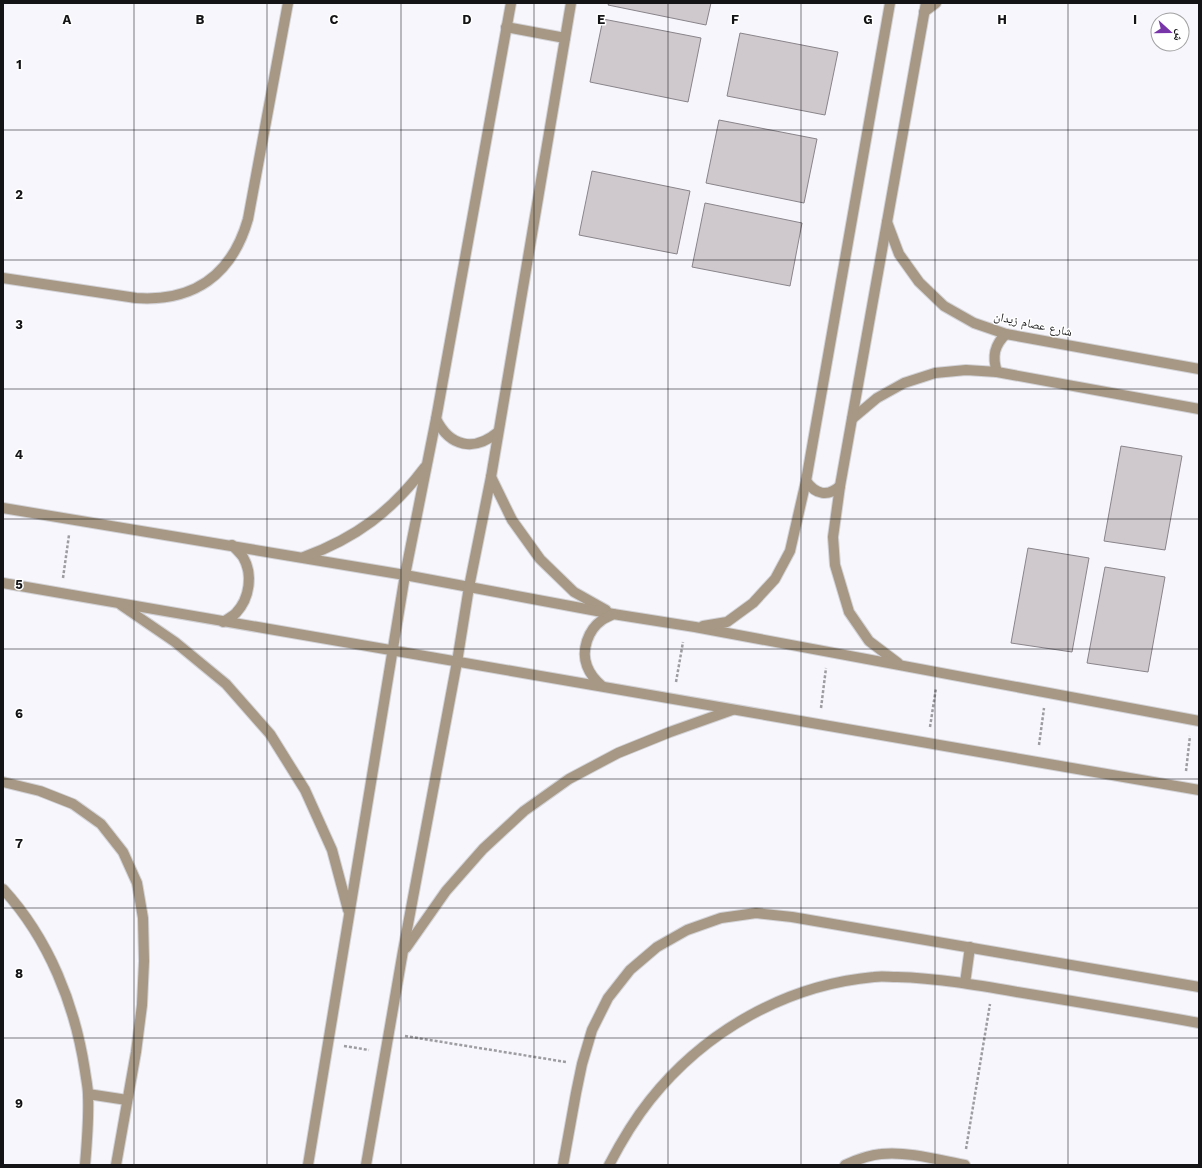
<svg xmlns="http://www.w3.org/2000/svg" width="1202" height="1168" viewBox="0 0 1202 1168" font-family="'Work Sans','Noto Naskh Arabic',sans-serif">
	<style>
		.building { fill: #cfc9ce; stroke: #898489 }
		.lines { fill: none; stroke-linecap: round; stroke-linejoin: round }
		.minor-casing { stroke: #d2d2d7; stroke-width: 12 }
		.path { stroke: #9d9da1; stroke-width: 2.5; stroke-dasharray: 3 2; stroke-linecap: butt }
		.minor { stroke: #a69884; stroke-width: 10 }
		.grid { fill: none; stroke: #141416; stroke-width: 1; stroke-opacity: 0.55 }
		.labels { text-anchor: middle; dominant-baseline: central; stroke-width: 3; stroke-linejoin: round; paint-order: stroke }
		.street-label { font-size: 12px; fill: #141416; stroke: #fff }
		.grid-label { font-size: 13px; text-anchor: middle; font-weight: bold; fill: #141416; stroke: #fff; stroke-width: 3; stroke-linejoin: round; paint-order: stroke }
	</style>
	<rect width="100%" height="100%" fill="#f6f6fc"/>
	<g class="building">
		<path d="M609,3H711L706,25L608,5Z"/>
		<path d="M603,19L701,38L688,102L590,82Z"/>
		<path d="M740,33L838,52L825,115L727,96Z"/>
		<path d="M719,120L817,139L804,203L706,183Z"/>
		<path d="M592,171L690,191L677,254L579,235Z"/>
		<path d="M705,203L802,223L790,286L692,267Z"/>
		<path d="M1121,446L1182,456L1165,550L1104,541Z"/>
		<path d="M1028,548L1089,558L1072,652L1011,643Z"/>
		<path d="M1105,567L1165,577L1148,672L1087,663Z"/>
	</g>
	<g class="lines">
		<g class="minor-casing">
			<g id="minor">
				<path d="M924,12L936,3"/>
				<path d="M506,27L565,38"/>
				<path d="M887,222L899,254L919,282L944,306L974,323L1006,334L1199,369"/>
				<path d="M3,278L136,298C194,302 232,275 248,219L288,3"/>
				<path d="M997,372C992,357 994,345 1006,334"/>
				<path d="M436,419C450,447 474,452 498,432"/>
				<path d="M852,419L877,398L904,383L935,373L966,370L997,372L1199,409"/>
				<path d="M491,477L512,520L540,559L574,592L606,610"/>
				<path d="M806,481C816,495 828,497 840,486"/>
				<path d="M3,508L405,575L613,614L695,627L1199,721"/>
				<path d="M304,557C356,538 392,511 425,467"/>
				<path d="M3,583L1199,790"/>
				<path d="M121,605L175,642L226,684L270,734L305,790L332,850L348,910"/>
				<path d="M223,622C228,619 233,616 236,613C250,598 253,574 243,557C240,553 236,549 232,545"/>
				<path d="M703,626L727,622L753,603L775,579L790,551L806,481L890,3"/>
				<path d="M898,663L869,641L849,612L835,565L833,537L840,486L926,3"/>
				<path d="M602,686C596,681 590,674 587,666C581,650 588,630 602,620C605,618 610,616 613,614"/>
				<path d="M3,782L40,791L73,804L101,824L123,852L137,883L143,918L144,961L142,1005L136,1052L116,1165"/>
				<path d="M3,889C49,939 75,1005 85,1071C86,1079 88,1087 88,1095C89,1118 87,1142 85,1165"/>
				<path d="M406,948L446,891L483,849L524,811L569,779L618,753L670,732L732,710"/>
				<path d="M965,983L970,947"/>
				<path d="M88,1094L127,1100"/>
				<path d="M308,1165L405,575L436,419L511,3"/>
				<path d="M366,1165L403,951L457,662L469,587L491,477L571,3"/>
				<path d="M563,1165L576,1093L582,1064L592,1030L608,998L630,970L657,947L687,930L721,918L756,913L792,917L1199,987"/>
				<path d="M609,1165C621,1142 634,1120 650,1100C705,1031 786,985 874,977C881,976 889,977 897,977C937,978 977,985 1017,992C1078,1002 1138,1012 1199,1023"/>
				<path d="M845,1165C856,1160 869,1155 881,1154C907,1151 939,1160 965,1165"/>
			</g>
		</g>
		<g class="path">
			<path d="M63,578L69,535"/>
			<path d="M676,682L683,642"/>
			<path d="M821,708L826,668"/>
			<path d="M930,727L936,688"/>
			<path d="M1039,745L1044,708"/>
			<path d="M1186,771L1190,736"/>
			<path d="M405,1036L566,1062"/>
			<path d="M344,1046L369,1050"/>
			<path d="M966,1149L990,1004"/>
		</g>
		<use href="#minor" class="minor"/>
	</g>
	<path class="grid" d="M134,3V1165M267,3V1165M401,3V1165M534,3V1165M668,3V1165M801,3V1165M935,3V1165M1068,3V1165M3,130H1199M3,260H1199M3,389H1199M3,519H1199M3,649H1199M3,779H1199M3,908H1199M3,1038H1199"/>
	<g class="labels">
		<g class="street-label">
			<text transform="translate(1033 324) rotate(12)">شارع عصام زيدان</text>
		</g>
	</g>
	<g class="grid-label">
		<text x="67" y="24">A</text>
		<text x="200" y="24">B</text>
		<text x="334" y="24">C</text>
		<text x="467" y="24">D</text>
		<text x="601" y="24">E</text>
		<text x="735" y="24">F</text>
		<text x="868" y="24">G</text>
		<text x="1002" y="24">H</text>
		<text x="1135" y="24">I</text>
		<text x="19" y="69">1</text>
		<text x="19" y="199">2</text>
		<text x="19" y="329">3</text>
		<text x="19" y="459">4</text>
		<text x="19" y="589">5</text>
		<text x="19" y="718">6</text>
		<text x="19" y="848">7</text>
		<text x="19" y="978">8</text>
		<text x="19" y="1108">9</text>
	</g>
	<rect width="1202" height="1168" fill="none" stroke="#141416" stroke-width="8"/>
	<g transform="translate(1170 32) rotate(111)"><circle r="19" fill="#ffffff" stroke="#a1a1a2"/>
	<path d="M0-3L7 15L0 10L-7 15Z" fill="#7835a9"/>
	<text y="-6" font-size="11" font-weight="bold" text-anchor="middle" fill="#141416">ش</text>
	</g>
</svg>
